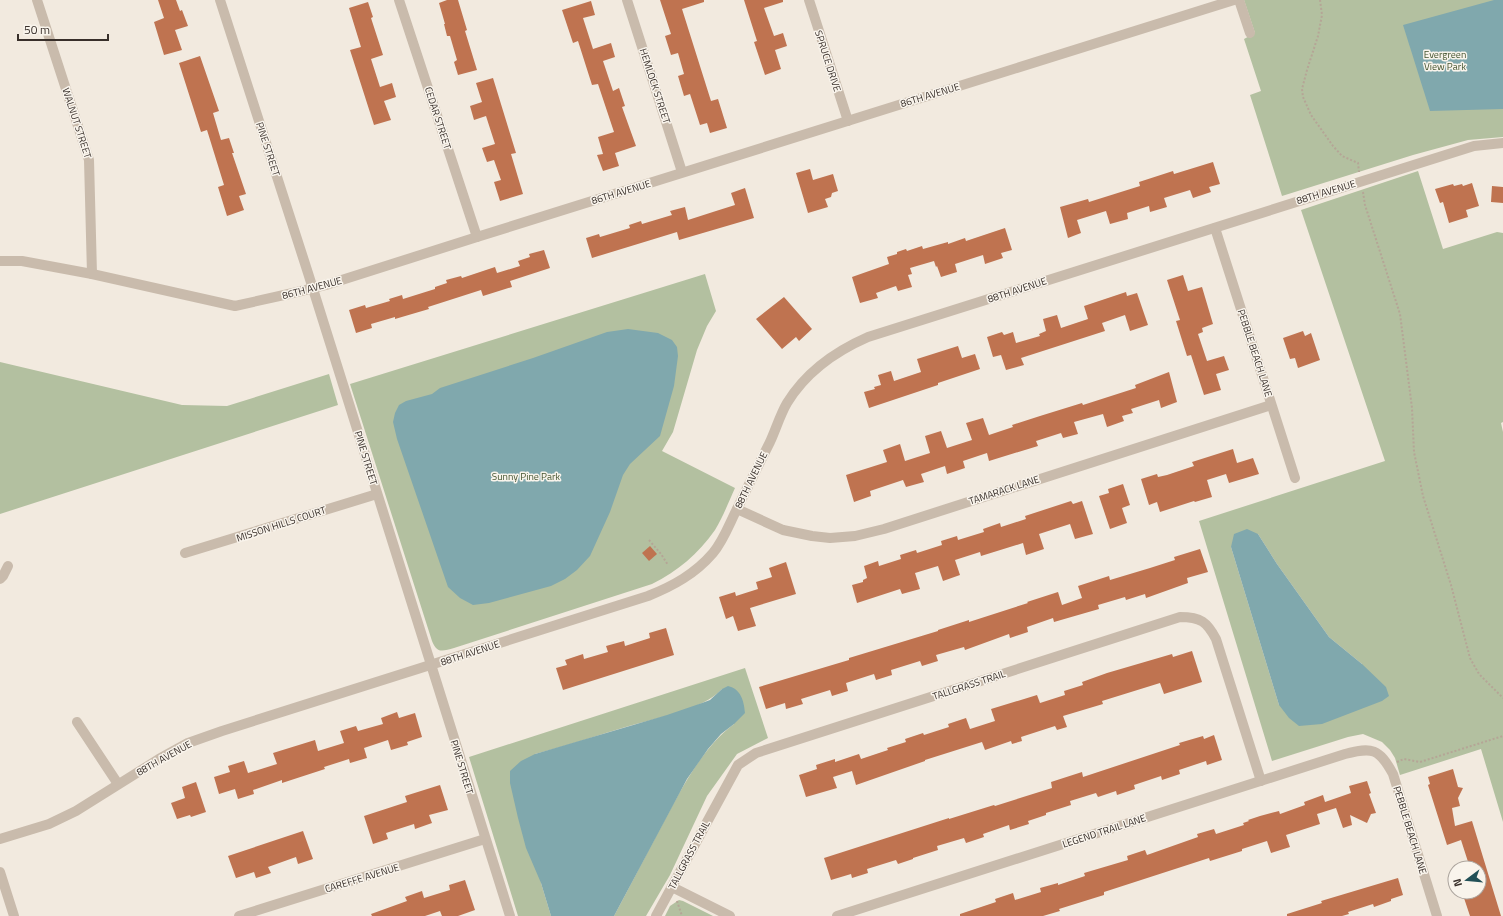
<svg xmlns="http://www.w3.org/2000/svg" width="1503" height="916" viewBox="0 0 1503 916" font-family="'Titillium Web',sans-serif">
	<style>
		.green { fill: #b3c0a0; fill-rule: evenodd }
		.water { fill: #80a8ad }
		.building { fill: #bf7350 }
		.lines { fill: none; stroke-linecap: round; stroke-linejoin: round }
		.path { stroke: #b5a596; stroke-width: 2; stroke-dasharray: 2 2; stroke-linecap: butt }
		.minor { stroke: #c9bbac; stroke-width: 10 }
		.labels { text-anchor: middle; dominant-baseline: central; stroke-width: 3; stroke-linejoin: round; paint-order: stroke }
		.park-label { font-size: 10px; fill: #44542f; stroke: #f9f4ec }
		.street-label { font-size: 10px; fill: #382f2a; stroke: #f9f4ec }
	</style>
	<rect width="100%" height="100%" fill="#f2eadf"/>
	<g class="green">
		<path d="M1244,0H1503V137L1468,140L1413,155L1282,196L1250,95L1261,91L1244,39L1255,33Z"/>
		<path d="M1418,171L1443,249L1497,232L1503,233V422L1501,423L1503,432V822L1481,749L1400,775L1395,758L1390,750L1382,742L1363,734L1348,737L1272,761L1199,521L1385,461L1301,210ZM1258,534L1277,564L1329,637L1362,664L1279,705L1231,547Z"/>
		<path d="M705,274L716,311L707,326L697,350L673,432L662,451L735,488C729,501 723,517 715,530C698,554 678,571 652,584L454,648C443,651 437,654 432,641L350,384Z"/>
		<path d="M0,362L182,405L227,406L329,374L338,405L0,514Z"/>
		<path d="M745,668L768,738L737,754L707,796L670,875L646,916H614C630,886 645,857 661,827C681,790 700,750 734,724L722,689C703,710 656,718 629,726C598,735 567,746 535,754L541,883L551,916H518L469,757Z"/>
		<path d="M679,900L683,901L713,916H665L670,906Z"/>
	</g>
	<g class="water">
		<path d="M1494,0H1503V109L1430,111L1403,25Z"/>
		<path d="M628,329L658,333L672,340L677,347L678,356L674,386L660,436L630,464L623,475L610,512L590,556L577,570L565,579L551,586L489,603L473,605L460,598L448,587L397,439L393,422L395,413L399,405L406,401L432,394L440,388L533,358L607,332Z"/>
		<path d="M1247,529L1258,534L1277,564L1329,637L1362,664L1386,687L1389,696L1382,701L1322,724L1299,726L1289,718L1279,705L1231,547L1234,534Z"/>
		<path d="M728,686C741,689 744,701 745,713L734,724L721,734L708,749L687,779L614,916H551L541,883L526,848L518,818L510,783V771L521,761L535,754L667,715L702,703L710,700L722,689Z"/>
	</g>
	<g class="building">
		<path d="M158,0H176L180,11L182,10L188,26L175,30L182,50L164,55L154,22L164,18Z"/>
		<path d="M447,0H458L467,30L465,31L477,70L458,75L454,62L457,60L450,36H447L444,24H445L439,3Z"/>
		<path d="M660,0H704V2L682,9L711,101L718,99L727,128L710,133L707,123L700,125L690,94L684,96L678,76L684,74L678,53L671,55L665,36L671,34Z"/>
		<path d="M744,0H783V2L764,8L774,36L783,33L787,46L775,50L781,69L765,75L754,42L757,41Z"/>
		<path d="M591,1L595,15L583,18L593,49L611,43L615,57L603,61L613,91L619,88L625,106L622,107L636,146L615,153L619,166L603,171L597,155L603,154L598,137L614,132L598,84L592,85L578,41L573,43L562,10Z"/>
		<path d="M368,2L373,17L371,18L383,55L371,59L380,87L392,83L396,97L384,101L391,120L374,125L350,50L361,47L349,8Z"/>
		<path d="M200,56L219,111L213,113L221,140L229,138L234,153H232L246,194L239,196L244,210L227,216L218,187L224,185L207,130L201,132L179,63Z"/>
		<path d="M493,78L516,153L511,154L523,194L500,201L494,182L501,180L494,160L487,162L482,148L495,144L486,116L474,120L470,106L482,102L476,83Z"/>
		<path d="M1213,162L1220,184L1209,187L1211,192L1193,198L1190,190L1164,198L1167,207L1150,212L1149,206L1127,213L1128,219L1110,224L1106,211L1077,220L1081,233L1068,238L1060,207L1088,199L1089,202L1140,186L1139,182L1173,171L1174,174Z"/>
		<path d="M810,169L813,180L833,174L838,191L832,193L831,197L825,199L828,207L808,213L796,173Z"/>
		<path d="M1472,183L1479,206L1466,210L1468,217L1449,223L1443,202L1440,203L1435,189L1453,184L1454,186L1462,184L1463,186Z"/>
		<path d="M1492,186L1503,187V203L1491,202Z"/>
		<path d="M745,188L754,218L679,240L677,232L592,258L586,238L599,234L600,237L630,228L629,225L641,221L642,224L672,215L670,211L685,207L688,220L716,211L735,205L731,193Z"/>
		<path d="M1005,228L1012,250L1001,253L1003,258L985,264L983,255L955,264L957,272L941,277L937,266L936,267L934,261L910,268L912,274L908,275L912,287L898,291L896,286L876,293L878,298L860,303L852,277L889,264L887,257L897,254V252L906,249L907,251L922,246L923,249L948,242V244L965,238L966,241Z"/>
		<path d="M544,250L550,268L510,281L512,287L483,296L481,290L428,307L429,309L395,319V317L371,324L372,328L356,333L349,310L365,305L366,308L390,301L389,299L402,295L403,299L435,289V287L447,283L446,280L461,276L462,278L495,267L497,273L520,266L518,261L530,257L529,254Z"/>
		<path d="M1183,275L1188,291L1202,287L1213,324L1202,328L1203,332L1198,334L1207,361L1224,356L1229,370L1216,374L1221,390L1204,395L1191,355L1187,356L1176,321L1180,320L1167,280Z"/>
		<path d="M1126,292L1127,296L1137,293L1148,325L1130,331L1125,315L1102,323L1105,331L1021,358L1024,365L1006,370L1001,355L993,357L987,337L1002,332L1004,335L1013,332L1016,343L1040,336L1039,334L1046,331L1043,319L1057,315L1061,328L1088,319L1084,306Z"/>
		<path d="M784,297L812,329L799,341L796,337L782,349L756,319Z"/>
		<path d="M1303,331L1305,336L1311,333L1320,360L1298,368L1295,358L1290,359L1283,338Z"/>
		<path d="M958,346L962,358L975,354L980,369L938,383V385L869,408L864,392L875,389L874,387L881,385L878,375L891,371L894,381L921,372L917,359Z"/>
		<path d="M1169,372L1177,402L1161,408L1159,400L1131,409L1133,413L1122,416L1124,421L1107,427L1103,414L1074,422L1078,434L1063,438L1061,433L1036,441L1038,446L989,461L987,453L963,461L965,468L947,474L945,466L921,474L924,482L906,487L903,480L870,491L871,496L854,502L846,475L887,462L883,450L900,444L905,461L930,453L925,436L941,431L947,448L972,440L966,423L983,418L989,435L1013,427L1012,425L1040,416L1082,403L1083,405L1136,388L1135,385Z"/>
		<path d="M1233,449L1237,463L1253,458L1259,474L1229,483L1226,474L1207,480L1212,497L1195,502L1194,501L1160,512L1157,502L1149,505L1141,479L1157,474L1158,477L1167,475L1194,466L1192,462Z"/>
		<path d="M1123,484L1130,505L1122,508L1127,523L1110,529L1099,496L1109,493L1108,489Z"/>
		<path d="M1071,501L1073,504L1082,501L1093,534L1075,539L1070,524L1039,534L1044,549L1026,555L1023,543L981,556L980,552L955,560L960,575L943,581L938,566L915,573L920,589L902,594L900,589L857,603L852,585L863,582V580L867,578L864,566L878,561L879,566L901,559L900,555L916,550L917,553L942,545L941,541L957,536L958,540L984,532L983,529L1000,523L1001,527L1026,519L1025,516Z"/>
		<path d="M650,546L657,554L649,561L642,553Z"/>
		<path d="M1200,549L1208,572L1187,578L1188,583L1146,598L1145,594L1126,600L1125,597L1098,605L1099,609L1054,622L1053,618L1027,627L1028,632L1010,638L1009,634L965,650L964,647L936,655L938,661L922,666L920,661L891,670L892,675L876,680L874,674L846,683L848,691L832,696L830,690L801,699L803,704L786,709L785,703L766,709L759,687L849,660V658L938,631V630L969,620V622L1028,603L1027,602L1058,592L1062,605L1082,598L1078,586L1109,576L1110,580L1150,568L1175,560L1174,557Z"/>
		<path d="M786,562L796,594L750,608L756,626L738,631L733,616L726,619L719,597L735,592L736,596L758,589L756,582L772,577L769,568Z"/>
		<path d="M666,628L674,655L563,690L556,668L567,665L565,660L583,654L584,659L608,652L606,646L624,641L625,646L650,638L649,633Z"/>
		<path d="M1192,651L1202,682L1164,694L1160,683L1102,701L1103,704L1063,716L1067,727L1057,730L1055,726L1021,737L1022,741L1012,744L1011,741L985,750L982,742L925,760V761L856,785L852,771L833,777L837,788L806,797L799,775L817,769L816,765L835,759V762L859,754L861,759L888,750L887,748L906,742L905,739L923,733L924,735L949,727L948,724L966,718L970,729L995,721L991,709L1037,695L1040,703L1065,695L1064,691L1083,685L1082,682L1107,673L1172,654L1173,657Z"/>
		<path d="M397,712L399,718L415,713L422,737L407,742L408,745L391,750L388,740L364,748L367,758L350,763L349,759L324,767L325,769L282,783V780L253,790L254,794L238,799L235,789L219,794L214,777L230,772L228,766L244,761L248,773L277,764L273,753L315,740L318,751L344,743L340,731L356,726L358,731L383,724L381,718Z"/>
		<path d="M1214,735L1222,760L1207,765L1206,761L1179,770L1180,774L1162,780L1161,776L1134,785L1135,789L1117,795L1116,791L1098,797L1096,793L1070,801L1071,805L1046,813V815L1028,821L1029,824L1010,830L1009,825L983,834L984,837L966,843L964,838L937,846L938,850L913,858V859L898,864L896,860L867,869L868,873L852,878L851,874L831,880L824,858L949,818V819L994,805L995,806L1052,788L1051,782L1082,772L1083,777L1180,745L1179,743L1203,736L1204,739Z"/>
		<path d="M1453,769L1458,787L1463,788L1458,798L1460,806L1452,808L1455,826L1472,821L1501,916H1470L1462,892H1479V868H1470L1461,840L1447,845L1428,785L1430,784L1428,777Z"/>
		<path d="M1367,781L1371,793L1369,794L1376,813L1371,814L1367,823L1350,815L1352,825L1343,828L1336,808L1317,814L1320,824L1286,835L1290,847L1271,853L1267,841L1242,849V851L1210,861L1209,858L1104,892V895L1059,909L1060,911L1043,916H960V914L996,902L995,899L1013,893L1015,900L1041,892L1040,888L1058,883V885L1085,876L1084,873L1128,860L1127,856L1145,850L1147,855L1198,837L1197,834L1214,829L1216,834L1244,825L1243,823L1249,821L1248,820L1260,816L1279,811L1280,814L1305,805L1304,802L1323,795L1325,802L1351,793L1349,786Z"/>
		<path d="M196,782L206,812L191,817L190,815L177,819L171,803L185,798L182,787Z"/>
		<path d="M440,785L448,810L429,815L432,823L415,829L414,824L386,833L388,839L373,844L364,816L407,802L405,796Z"/>
		<path d="M303,831L313,859L298,864L296,857L268,867L271,873L256,878L254,872L236,878L228,856Z"/>
		<path d="M1398,878L1403,895L1391,899V901L1374,907L1373,904L1348,912L1349,914L1342,916H1287V914L1322,903L1321,901Z"/>
		<path d="M465,880L475,910L458,916H442L440,911L425,916H372L371,914L407,901L405,897L422,891L424,898L450,890L449,885Z"/>
	</g>
	<g class="lines">
		<g class="path">
			<path d="M1320,0L1322,15L1318,36L1307,70L1302,89L1303,97L1311,115L1333,146L1342,156L1358,163L1359,172"/>
			<path d="M1363,192L1365,205L1400,314L1412,408L1414,452L1423,496L1451,585L1470,658L1479,674L1503,698"/>
			<path d="M649,540L661,554L668,565"/>
			<path d="M1397,762L1404,759L1420,762L1503,736"/>
			<path d="M677,901L682,916"/>
		</g>
		<g class="minor">
			<path d="M37,0L89,160L92,274"/>
			<path d="M220,0L308,273L510,916"/>
			<path d="M399,0L477,237"/>
			<path d="M627,0L682,172"/>
			<path d="M809,0L848,121"/>
			<path d="M1239,0L1250,33"/>
			<path d="M1215,228L1295,478"/>
			<path d="M0,261H22L92,274L235,306L293,293L326,285L477,237L1234,0"/>
			<path d="M737,509L783,530L812,536L830,538L855,536L884,529L1271,405"/>
			<path d="M185,553L377,494"/>
			<path d="M0,579L3,576L8,566"/>
			<path d="M77,722L118,784"/>
			<path d="M0,839L49,824L76,811L159,759L188,743L222,731L648,596C673,586 695,574 713,553C724,540 730,522 738,507C748,486 759,464 770,442C776,429 780,415 787,403C806,372 836,351 868,337L1474,146L1503,143"/>
			<path d="M0,872L14,916"/>
			<path d="M672,887L730,916"/>
			<path d="M239,916L485,839"/>
			<path d="M656,916L738,765L756,753L1180,617C1201,617 1207,622 1216,639L1261,781"/>
			<path d="M837,916L1345,754C1372,747 1379,748 1393,774L1437,916"/>
		</g>
	</g>
	<g class="labels">
		<g class="park-label">
			<text x="1445" y="54">Evergreen<tspan x="1445" dy="12">View Park</tspan></text>
			<text x="526" y="476">Sunny Pine Park</text>
		</g>
		<g class="street-label">
			<text transform="translate(828 61) rotate(72)">SPRUCE DRIVE</text>
			<text transform="translate(655 86) rotate(72)">HEMLOCK STREET</text>
			<text transform="translate(930 95) rotate(-17)">86TH AVENUE</text>
			<text transform="translate(438 118) rotate(72)">CEDAR STREET</text>
			<text transform="translate(77 123) rotate(72)">WALNUT STREET</text>
			<text transform="translate(268 149) rotate(72)">PINE STREET</text>
			<text transform="translate(621 192) rotate(-17)">86TH AVENUE</text>
			<text transform="translate(1326 192) rotate(-17)">88TH AVENUE</text>
			<text transform="translate(312 288) rotate(-15)">86TH AVENUE</text>
			<text transform="translate(1017 290) rotate(-18)">88TH AVENUE</text>
			<text transform="translate(1255 353) rotate(72)">PEBBLE BEACH LANE</text>
			<text transform="translate(366 458) rotate(73)">PINE STREET</text>
			<text transform="translate(751 480) rotate(-64)">88TH AVENUE</text>
			<text transform="translate(1004 490) rotate(-18)">TAMARACK LANE</text>
			<text transform="translate(281 524) rotate(-18)">MISSON HILLS COURT</text>
			<text transform="translate(470 653) rotate(-18)">88TH AVENUE</text>
			<text transform="translate(969 685) rotate(-18)">TALLGRASS TRAIL</text>
			<text transform="translate(164 758) rotate(-29)">88TH AVENUE</text>
			<text transform="translate(462 767) rotate(73)">PINE STREET</text>
			<text transform="translate(1410 830) rotate(73)">PEBBLE BEACH LANE</text>
			<text transform="translate(1104 831) rotate(-18)">LEGEND TRAIL LANE</text>
			<text transform="translate(689 855) rotate(-62)">TALLGRASS TRAIL</text>
			<text transform="translate(362 878) rotate(-17)">CAREFFE AVENUE</text>
		</g>
	</g>
	<g transform="translate(1467 880) rotate(254)"><circle r="19" fill="#f9f4ec" stroke="#aca59e"/>
	<path d="M0-3L7 15L0 10L-7 15Z" fill="#225057"/>
	<text y="-6" font-size="11" font-weight="bold" text-anchor="middle" fill="#382f2a">N</text>
	</g>
	<path d="M18 34v6h90v-6" fill="none" stroke="#382f2a" stroke-width="2"/>
	<text x="24" y="34" font-size="12" fill="#382f2a" stroke="#f9f4ec" stroke-width="3" paint-order="stroke">50 m</text>
</svg>
